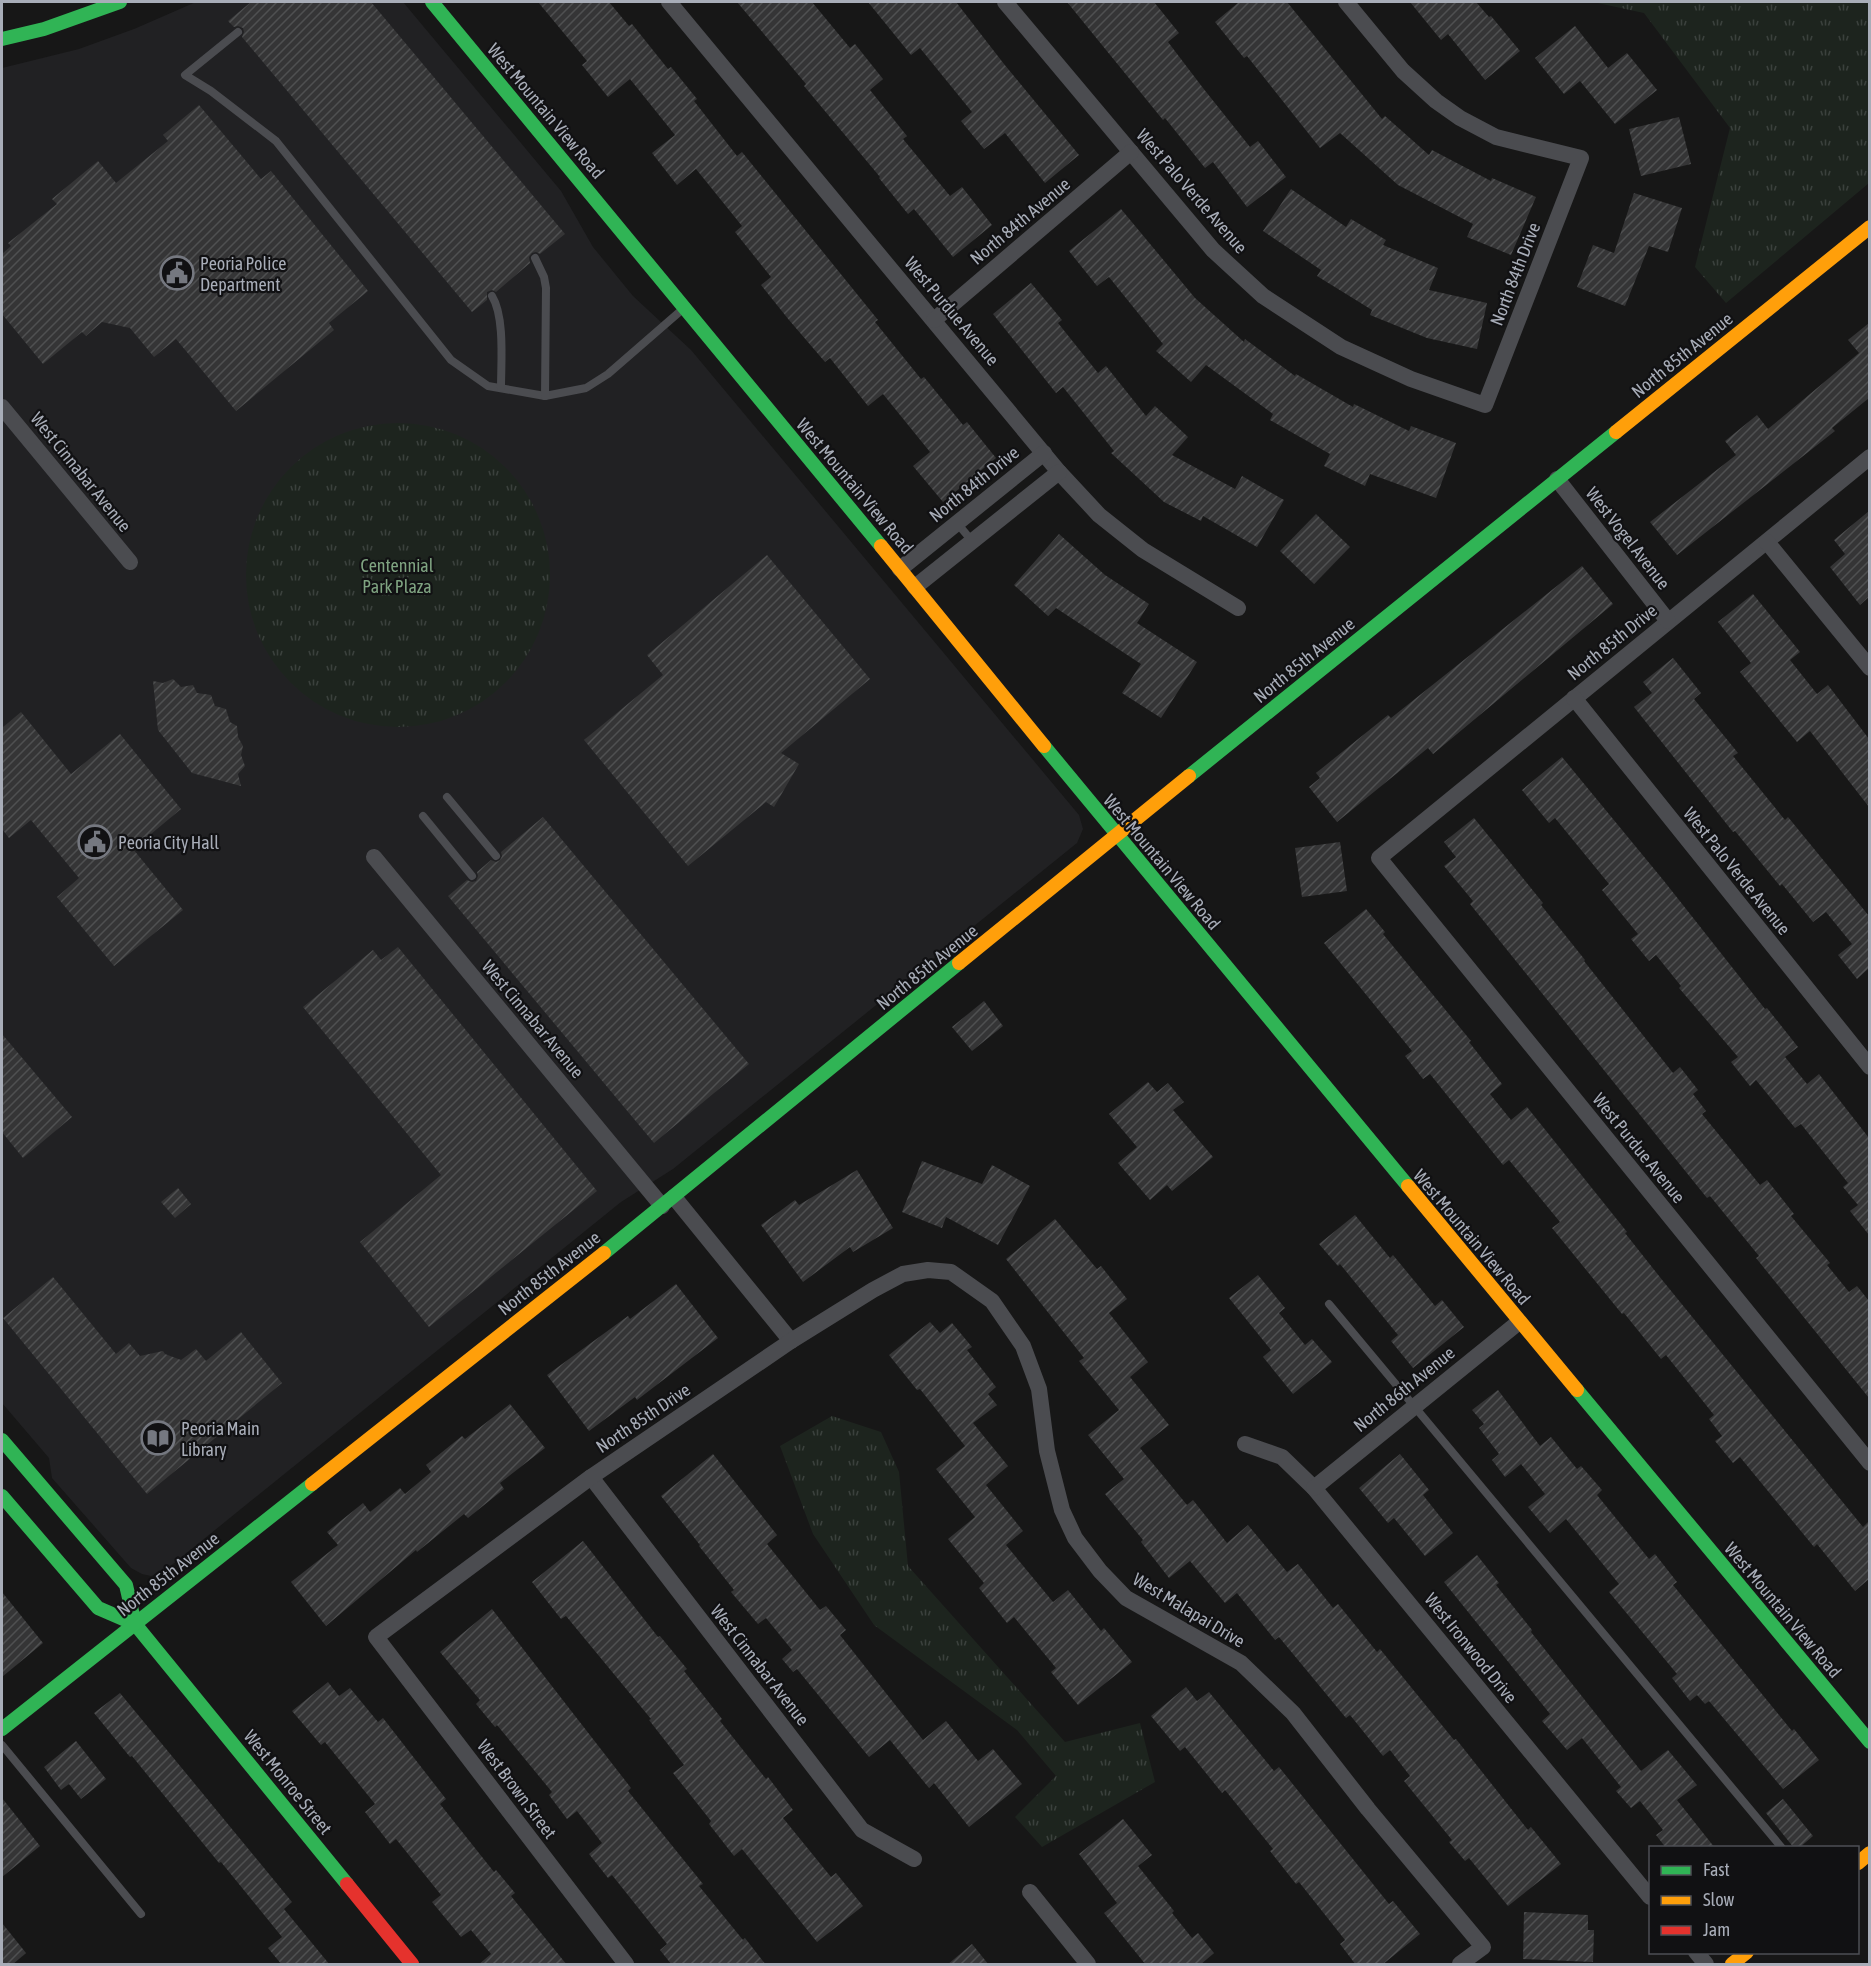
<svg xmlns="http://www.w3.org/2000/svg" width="1871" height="1966" viewBox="0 0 1871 1966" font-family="'Asap Condensed',sans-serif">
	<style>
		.built { fill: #212123 }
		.park { fill: url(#park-tufts) }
		.building { fill: url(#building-hatch) }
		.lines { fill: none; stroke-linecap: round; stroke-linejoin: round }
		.lane { stroke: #4b4c50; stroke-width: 8 }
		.street { stroke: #4b4c50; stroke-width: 16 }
		.fast { stroke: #30b455; stroke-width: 14 }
		.slow { stroke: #ff9f0a; stroke-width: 14 }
		.jam { stroke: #e5322d; stroke-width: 14 }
		.labels { text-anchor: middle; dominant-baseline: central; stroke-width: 4.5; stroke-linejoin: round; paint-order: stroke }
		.street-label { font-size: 18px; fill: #a8adb8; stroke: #111113 }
		.poi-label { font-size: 18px; fill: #a8adb8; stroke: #111113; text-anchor: start }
		.park-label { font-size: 18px; fill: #7fa381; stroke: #111113 }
	</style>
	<defs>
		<pattern id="park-tufts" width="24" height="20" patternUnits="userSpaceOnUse" patternTransform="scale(1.5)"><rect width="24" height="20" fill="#1d241e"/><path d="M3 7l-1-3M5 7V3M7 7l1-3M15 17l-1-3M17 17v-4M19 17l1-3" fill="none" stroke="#3b413d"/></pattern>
		<pattern id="building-hatch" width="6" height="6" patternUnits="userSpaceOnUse" patternTransform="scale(1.5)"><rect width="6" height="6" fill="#353536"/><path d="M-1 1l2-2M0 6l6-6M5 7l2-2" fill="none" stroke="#4f5051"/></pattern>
	</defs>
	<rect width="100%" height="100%" fill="#171717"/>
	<path class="built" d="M196,2H403L561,191L593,247L633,296L691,350L1079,815L1083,829L1077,843L673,1169L621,1202L163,1572L151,1576L142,1574L131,1568L52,1478L49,1458L2,1403V68L79,49L134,29Z"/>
	<g class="park">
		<path d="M1593,2H1869V183L1726,303L1695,267L1730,128L1644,13Z"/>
		<circle cx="398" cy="575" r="152"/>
		<path d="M832,1416L881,1432L899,1472L908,1566L1065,1742L1140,1723L1155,1782L1042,1847L1015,1817L1056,1776L1017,1730L874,1625L813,1534L780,1446Z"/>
	</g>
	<g class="building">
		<path d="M251,2H371L565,234L540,254L536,252L532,253L529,257L530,263L496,292L492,290L487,292V300L472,312L242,37L244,32L243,28L238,26L234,27L228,21Z"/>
		<path d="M538,2H609L629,26L632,24L668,69L671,67L697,99L694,101L737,156L742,152L878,320L875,322L921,379L924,377L963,425L967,422L996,458L943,502L913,466L930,452L883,394L868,406L830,358L825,362L789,320L761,285L771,277L735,232L742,226L696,169L677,185L652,153L675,135L630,79L608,97L582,65L587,61Z"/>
		<path d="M737,2H812L850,48L855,44L883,79L870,90L907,136L903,139L950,196L962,187L992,225L953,257L914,209L908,214L879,178L880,177L804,86L806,84Z"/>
		<path d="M868,2H956L1004,64L1079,155L1045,183L1005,133L984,149L961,121L972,112L920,48L911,55Z"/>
		<path d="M1067,2H1154L1179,33L1168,42L1203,88L1250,147L1258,141L1286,177L1247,207L1213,162L1205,168L1165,118L1163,120Z"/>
		<path d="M1239,2H1287L1382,119L1385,116L1429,155L1432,150L1491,181L1492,178L1536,197L1511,255L1467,237L1473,224L1398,185L1340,133L1320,148L1247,56L1244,58L1215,22Z"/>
		<path d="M1410,2H1476L1489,17L1491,16L1520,51L1485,80L1448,34L1441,40Z"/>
		<path d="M1575,26L1608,68L1627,53L1657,90L1615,124L1580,81L1564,94L1535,58Z"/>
		<path d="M199,105L261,179L271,171L368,291L329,323L334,330L236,411L176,339L154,357L130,328L102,322L86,336L82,332L43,364L2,314V254L11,246L8,243L57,204L52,199L98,161L116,183L168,141L163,135Z"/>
		<path d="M1679,117L1691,164L1641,176L1629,129Z"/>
		<path d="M1291,189L1346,227L1351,219L1386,240L1383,245L1438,268L1429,290L1487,303L1477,349L1427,338L1370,315L1372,310L1317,276L1321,270L1263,231Z"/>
		<path d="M1634,193L1682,208L1668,252L1649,246L1625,306L1577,287L1593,245L1614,253Z"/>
		<path d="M1121,209L1195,298L1244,342L1245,339L1295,376L1296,374L1353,407L1354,404L1409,431L1411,426L1456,443L1436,498L1370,474L1365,486L1324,466L1330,454L1270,420L1273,414L1206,365L1191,382L1156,351L1163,344L1109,277L1097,286L1069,251Z"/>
		<path d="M1031,283L1062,320L1058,323L1098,373L1106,366L1146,416L1155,406L1188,437L1172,455L1235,489L1242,476L1284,500L1257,547L1203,516L1201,521L1164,502L1111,453L1114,451L1063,387L1056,393L993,314Z"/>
		<path d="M1869,323V398L1832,428L1835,431L1677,555L1650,522L1736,455L1725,441L1757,415L1768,429L1859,353L1848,340Z"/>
		<path d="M1869,511V597L1860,605L1830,567L1845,554L1834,540Z"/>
		<path d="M1316,514L1350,547L1314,584L1280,551Z"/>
		<path d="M1059,534L1105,575L1149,604L1137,623L1197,662L1161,718L1122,693L1141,664L1056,608L1048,616L1014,585Z"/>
		<path d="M767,555L870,679L781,753L799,764L774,807L766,802L688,866L584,740L663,675L647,655Z"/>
		<path d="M1582,566L1613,604L1433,754L1428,748L1337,822L1309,787L1320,778L1316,773L1388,715L1391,718Z"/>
		<path d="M1753,594L1800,652L1790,660L1817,694L1828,685L1869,739V807L1810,731L1797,742L1740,672L1751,663L1718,622Z"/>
		<path d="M1673,658L1701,693L1694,699L1738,753L1733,756L1785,820L1788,817L1869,916V968L1857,979L1838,955L1852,944L1826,912L1813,922L1782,884L1780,886L1735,831L1733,832L1634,707L1652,693L1643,682Z"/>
		<path d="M173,679L181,687L193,685L197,693L211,695L215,706L226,709L230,722L237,726L238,737L243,746L241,755L245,766L238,774L241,786L192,773L158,730L153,681L163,683Z"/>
		<path d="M21,712L71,774L120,734L181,809L133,849L183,910L114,966L57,897L79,878L31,820L9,838L2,829V728Z"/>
		<path d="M1562,757L1664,881L1765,1009L1767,1008L1798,1047L1785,1057L1807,1084L1819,1074L1869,1138V1235L1850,1211L1858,1205L1843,1187L1848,1183L1801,1124L1795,1128L1756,1080L1750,1086L1731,1062L1738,1057L1679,988L1681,986L1656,955L1649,961L1631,939L1638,934L1602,890L1609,884L1555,818L1549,823L1522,790Z"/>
		<path d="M543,817L749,1064L654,1143L448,896L467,880L472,882L476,881L478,876L477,872L491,860L496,862L500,860L502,856L501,852Z"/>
		<path d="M1474,818L1543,903L1541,905L1585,960L1584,961L1673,1073L1680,1067L1698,1090L1693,1094L1706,1111L1702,1114L1760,1185L1767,1180L1794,1214L1791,1216L1830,1263L1827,1265L1849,1292L1857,1286L1869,1301V1398L1756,1258L1759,1256L1710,1196L1707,1198L1470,904L1473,901L1444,866L1456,857L1444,842Z"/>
		<path d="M1340,842L1347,891L1302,897L1295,848Z"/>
		<path d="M1366,909L1385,932L1383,934L1471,1041L1469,1042L1502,1084L1490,1094L1511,1120L1527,1107L1627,1232L1625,1233L1663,1281L1863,1527L1869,1521V1579L1855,1591L1817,1544L1814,1547L1740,1457L1733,1463L1715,1441L1722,1436L1709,1419L1714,1415L1666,1355L1661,1359L1624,1313L1622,1314L1552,1228L1560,1222L1509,1160L1503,1165L1430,1074L1423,1079L1405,1056L1412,1051L1324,943Z"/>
		<path d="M398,947L597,1191L429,1327L360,1242L441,1175L303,1007L373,950L381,960Z"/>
		<path d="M984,1001L1003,1026L972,1051L952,1027Z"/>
		<path d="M2,1034L72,1117L23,1158L2,1132Z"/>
		<path d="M1148,1082L1157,1092L1168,1083L1184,1102L1173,1110L1213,1157L1172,1191L1167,1185L1150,1200L1118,1163L1137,1147L1109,1114Z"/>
		<path d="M922,1161L982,1184L992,1165L1030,1186L998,1245L946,1217L942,1228L902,1212Z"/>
		<path d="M857,1170L893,1228L853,1252L850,1247L803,1282L761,1225L795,1200L799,1205Z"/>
		<path d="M178,1188L191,1204L175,1218L161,1202Z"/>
		<path d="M1355,1215L1390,1258L1393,1255L1435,1306L1442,1300L1464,1327L1413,1368L1391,1341L1398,1335L1340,1264L1338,1266L1319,1244Z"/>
		<path d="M1055,1219L1097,1269L1101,1266L1127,1299L1109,1313L1148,1362L1130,1377L1169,1425L1140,1448L1187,1505L1193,1500L1227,1543L1248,1525L1287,1572L1298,1564L1333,1608L1338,1604L1377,1652L1380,1649L1454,1740L1456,1739L1528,1830L1531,1827L1561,1864L1508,1906L1469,1858L1465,1861L1449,1842L1452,1840L1404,1781L1410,1776L1390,1750L1383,1756L1350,1715L1346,1718L1279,1637L1275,1640L1237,1593L1225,1603L1190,1561L1169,1578L1141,1542L1143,1540L1105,1494L1124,1479L1088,1435L1119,1410L1079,1361L1084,1358L1006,1259Z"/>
		<path d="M1258,1275L1285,1308L1279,1313L1305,1345L1312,1339L1332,1362L1293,1394L1263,1357L1271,1350L1229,1298Z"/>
		<path d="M53,1277L116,1354L129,1343L140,1356L163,1351L165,1354L181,1360L196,1349L206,1361L241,1332L282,1383L147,1494L3,1318Z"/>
		<path d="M676,1284L718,1338L637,1400L635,1397L589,1431L547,1375L628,1316L630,1319Z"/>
		<path d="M930,1322L940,1333L952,1323L972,1347L967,1350L996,1387L988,1394L997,1405L973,1423L1008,1466L986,1485L1023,1531L1006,1545L1053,1602L1068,1590L1101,1631L1104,1628L1132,1662L1078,1705L1051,1672L1056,1668L1014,1617L1007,1623L979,1588L984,1583L948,1539L975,1517L936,1469L965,1446L920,1389L917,1390L889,1355Z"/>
		<path d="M1498,1390L1540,1446L1551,1437L1577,1469L1581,1466L1602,1490L1597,1495L1649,1559L1655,1554L1677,1582L1673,1585L1792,1731L1794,1729L1819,1760L1783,1789L1709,1701L1705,1704L1697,1695L1690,1701L1672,1678L1677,1674L1609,1592L1619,1584L1566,1519L1550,1533L1528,1507L1545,1494L1521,1464L1505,1477L1492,1460L1499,1454L1479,1428L1484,1424L1472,1410Z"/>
		<path d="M510,1404L545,1448L500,1483L504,1489L468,1518L464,1514L417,1552L416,1550L326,1626L291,1582L338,1545L327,1532L363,1503L370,1512L400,1488L405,1494L431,1472L426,1465L462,1436L465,1439Z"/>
		<path d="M713,1454L777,1535L767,1544L820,1610L826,1606L846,1630L840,1635L923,1740L946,1721L978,1761L993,1749L1022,1784L969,1827L934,1783L929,1788L890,1740L869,1757L797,1669L793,1672L782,1659L792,1650L766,1618L758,1624L731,1592L734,1590L699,1546L700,1545L661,1496Z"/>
		<path d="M1400,1454L1429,1490L1423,1495L1453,1533L1425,1556L1394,1518L1388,1523L1359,1488Z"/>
		<path d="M583,1541L658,1637L660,1636L687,1669L684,1671L722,1719L720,1721L766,1779L768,1777L793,1810L783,1818L831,1877L836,1873L863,1906L817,1942L742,1849L734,1856L709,1824L711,1821L673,1773L684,1765L649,1720L651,1719L566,1616L561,1619L532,1582Z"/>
		<path d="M1477,1555L1499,1583L1496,1585L1532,1630L1531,1632L1641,1771L1668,1750L1697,1785L1677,1800L1715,1848H1666L1656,1835L1663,1830L1640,1801L1631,1808L1616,1791L1621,1787L1582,1738L1567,1750L1542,1721L1550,1714L1444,1582Z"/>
		<path d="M2,1592L43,1643L2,1677Z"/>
		<path d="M492,1609L631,1788L628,1791L703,1884L699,1886L743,1940L745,1938L766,1965H672L660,1950L667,1944L612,1875L608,1878L589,1854L602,1843L577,1811L567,1819L549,1795L552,1792L497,1725L495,1727L476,1704L480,1700L440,1652Z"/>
		<path d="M328,1682L339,1696L350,1688L378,1722L383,1718L446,1799L440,1804L494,1872L496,1870L515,1893L511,1896L567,1965H478L491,1954L471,1930L461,1937L432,1902L441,1895L396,1839L390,1844L365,1812L375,1804L325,1742L321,1745L292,1711Z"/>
		<path d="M1186,1687L1197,1701L1209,1692L1274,1771L1279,1767L1389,1904L1393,1901L1420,1934L1382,1965H1356L1340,1944L1345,1940L1299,1882L1296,1884L1270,1851L1273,1849L1225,1790L1222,1793L1185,1747L1180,1751L1151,1716Z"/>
		<path d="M120,1693L292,1902L284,1909L330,1965H282L268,1948L282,1937L221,1862L219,1863L132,1756L130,1757L94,1713Z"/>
		<path d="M76,1741L106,1779L81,1799L69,1784L61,1790L44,1767Z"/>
		<path d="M2,1798L40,1846L2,1877Z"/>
		<path d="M1783,1799L1813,1836L1799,1848H1794L1766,1813Z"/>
		<path d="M1123,1819L1152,1855L1138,1866L1174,1911L1172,1913L1192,1938L1198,1933L1214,1953L1200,1965H1146L1104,1913L1117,1903L1079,1854Z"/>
		<path d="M1524,1912L1588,1915V1930H1594L1593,1962L1523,1959Z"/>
		<path d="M2,1923L26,1953L12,1965H2Z"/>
		<path d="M972,1944L989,1965H947Z"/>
	</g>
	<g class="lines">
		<g class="lane">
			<path d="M238,32L185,75L211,91L276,141L451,360L488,386L545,396L586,388L608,374L684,308"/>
			<path d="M535,258L544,277L546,288L545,396"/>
			<path d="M492,296C505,317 501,363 501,388"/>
			<path d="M957,523L972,541"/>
			<path d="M447,797L496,856"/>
			<path d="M423,816L472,876"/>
			<path d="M1329,1304L1782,1848"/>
			<path d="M2,1745L141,1914"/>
		</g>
		<g class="street">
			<path d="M669,2L1059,472L1099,515L1143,550L1238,608"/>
			<path d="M1005,2L1213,250L1263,296L1341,347L1411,379L1485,405L1581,158L1496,137L1460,118L1436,101L1403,71L1346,2"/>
			<path d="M934,320L1131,152"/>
			<path d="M2,407L130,562"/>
			<path d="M1870,457L1379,858L1870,1463"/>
			<path d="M1557,479L1668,621"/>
			<path d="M1767,542L1870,668"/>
			<path d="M900,569L1044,453"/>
			<path d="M915,587L1059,472"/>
			<path d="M1574,698L1870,1067"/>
			<path d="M374,857L662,1206"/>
			<path d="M674,1197L791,1341"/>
			<path d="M1245,1444L1282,1457L1314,1488L1650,1897"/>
			<path d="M591,1477L862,1830L914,1859"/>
			<path d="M1314,1488L1519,1322"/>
			<path d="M1030,1892L1088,1964"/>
			<path d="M1696,1952L1706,1964"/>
			<path d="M626,1964L376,1637L591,1477L791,1341L873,1290L903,1274L928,1270L951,1272L992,1301L1023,1346L1039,1389L1047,1451L1062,1510L1075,1538L1100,1571L1126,1598L1241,1663L1293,1713L1368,1809L1483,1947L1460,1964"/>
		</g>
		<g class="fast">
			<path d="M432,2L881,546"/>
			<path d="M2,39L44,29L120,2"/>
			<path d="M1044,746L1408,1186"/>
			<path d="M1189,776L1616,432"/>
			<path d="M604,1253L959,963"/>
			<path d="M1577,1390L1870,1742"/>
			<path d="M2,1440L126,1585L135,1624"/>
			<path d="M2,1496L98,1608L135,1624L347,1884"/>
			<path d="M2,1729L312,1484"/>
		</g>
		<g class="slow">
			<path d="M1616,432L1870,227"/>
			<path d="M881,546L1044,746"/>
			<path d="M959,963L1189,776"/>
			<path d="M1408,1186L1577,1390"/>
			<path d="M312,1484L604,1253"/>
			<path d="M1858,1863L1870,1853"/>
			<path d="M1732,1964L1747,1952"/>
		</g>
		<path class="jam" d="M347,1884L412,1964"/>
	</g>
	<defs>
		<g id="civic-ring" transform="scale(1.725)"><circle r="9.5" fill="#111113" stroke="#757880" stroke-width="1.5"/><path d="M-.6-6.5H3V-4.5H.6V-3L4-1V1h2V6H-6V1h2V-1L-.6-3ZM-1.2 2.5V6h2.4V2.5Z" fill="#757880"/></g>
		<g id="library-ring" transform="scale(1.725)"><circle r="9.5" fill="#111113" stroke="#757880" stroke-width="1.5"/><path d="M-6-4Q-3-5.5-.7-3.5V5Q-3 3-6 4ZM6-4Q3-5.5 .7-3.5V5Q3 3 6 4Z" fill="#757880"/></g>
	</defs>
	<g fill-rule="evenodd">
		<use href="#civic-ring" x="177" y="273"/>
		<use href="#civic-ring" x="95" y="842"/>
		<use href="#library-ring" x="158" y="1438"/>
	</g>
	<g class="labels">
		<g class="street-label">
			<text transform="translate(546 111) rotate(50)">West Mountain View Road</text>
			<text transform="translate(1192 191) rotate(49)">West Palo Verde Avenue</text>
			<text transform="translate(1020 221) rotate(-40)">North 84th Avenue</text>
			<text transform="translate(1515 274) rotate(-69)">North 84th Drive</text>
			<text transform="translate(952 311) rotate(50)">West Purdue Avenue</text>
			<text transform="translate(1682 355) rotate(-39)">North 85th Avenue</text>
			<text transform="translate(81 472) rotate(51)">West Cinnabar Avenue</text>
			<text transform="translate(974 484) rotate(-39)">North 84th Drive</text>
			<text transform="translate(855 486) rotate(50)">West Mountain View Road</text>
			<text transform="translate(1628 538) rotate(52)">West Vogel Avenue</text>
			<text transform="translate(1612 642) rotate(-39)">North 85th Drive</text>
			<text transform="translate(1304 660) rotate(-39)">North 85th Avenue</text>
			<text transform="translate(1162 862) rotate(50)">West Mountain View Road</text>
			<text transform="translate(1737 871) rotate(51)">West Palo Verde Avenue</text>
			<text transform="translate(927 967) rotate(-39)">North 85th Avenue</text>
			<text transform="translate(533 1019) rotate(50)">West Cinnabar Avenue</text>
			<text transform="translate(1639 1148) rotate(51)">West Purdue Avenue</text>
			<text transform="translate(1472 1237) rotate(50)">West Mountain View Road</text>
			<text transform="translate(549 1273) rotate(-38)">North 85th Avenue</text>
			<text transform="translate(1404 1389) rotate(-39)">North 86th Avenue</text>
			<text transform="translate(643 1418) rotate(-34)">North 85th Drive</text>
			<text transform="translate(168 1574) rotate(-38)">North 85th Avenue</text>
			<text transform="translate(1189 1610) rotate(31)">West Malapai Drive</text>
			<text transform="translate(1783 1610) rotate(50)">West Mountain View Road</text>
			<text transform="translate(1471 1648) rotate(51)">West Ironwood Drive</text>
			<text transform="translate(760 1665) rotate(52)">West Cinnabar Avenue</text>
			<text transform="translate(288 1782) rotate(51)">West Monroe Street</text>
			<text transform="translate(517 1789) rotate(53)">West Brown Street</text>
		</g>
		<g class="poi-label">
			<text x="200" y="263">Peoria Police<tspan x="200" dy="21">Department</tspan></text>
			<text x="118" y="842">Peoria City Hall</text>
			<text x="181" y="1428">Peoria Main<tspan x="181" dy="21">Library</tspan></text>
		</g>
		<g class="park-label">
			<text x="397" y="565">Centennial<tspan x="397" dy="21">Park Plaza</tspan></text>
		</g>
	</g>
	<rect width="1871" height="1966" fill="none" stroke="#a8adb8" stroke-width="6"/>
	<rect x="1649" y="1846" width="210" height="108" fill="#111113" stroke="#4d4f55" stroke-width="1.5"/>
	<rect x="1661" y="1866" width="30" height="9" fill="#30b455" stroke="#4d4f55" stroke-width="1.5"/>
	<text x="1703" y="1876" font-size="18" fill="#a8adb8">Fast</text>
	<rect x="1661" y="1896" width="30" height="9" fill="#ff9f0a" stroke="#4d4f55" stroke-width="1.5"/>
	<text x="1703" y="1906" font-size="18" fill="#a8adb8">Slow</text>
	<rect x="1661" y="1926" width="30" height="9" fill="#e5322d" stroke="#4d4f55" stroke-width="1.5"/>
	<text x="1703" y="1936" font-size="18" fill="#a8adb8">Jam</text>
</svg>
